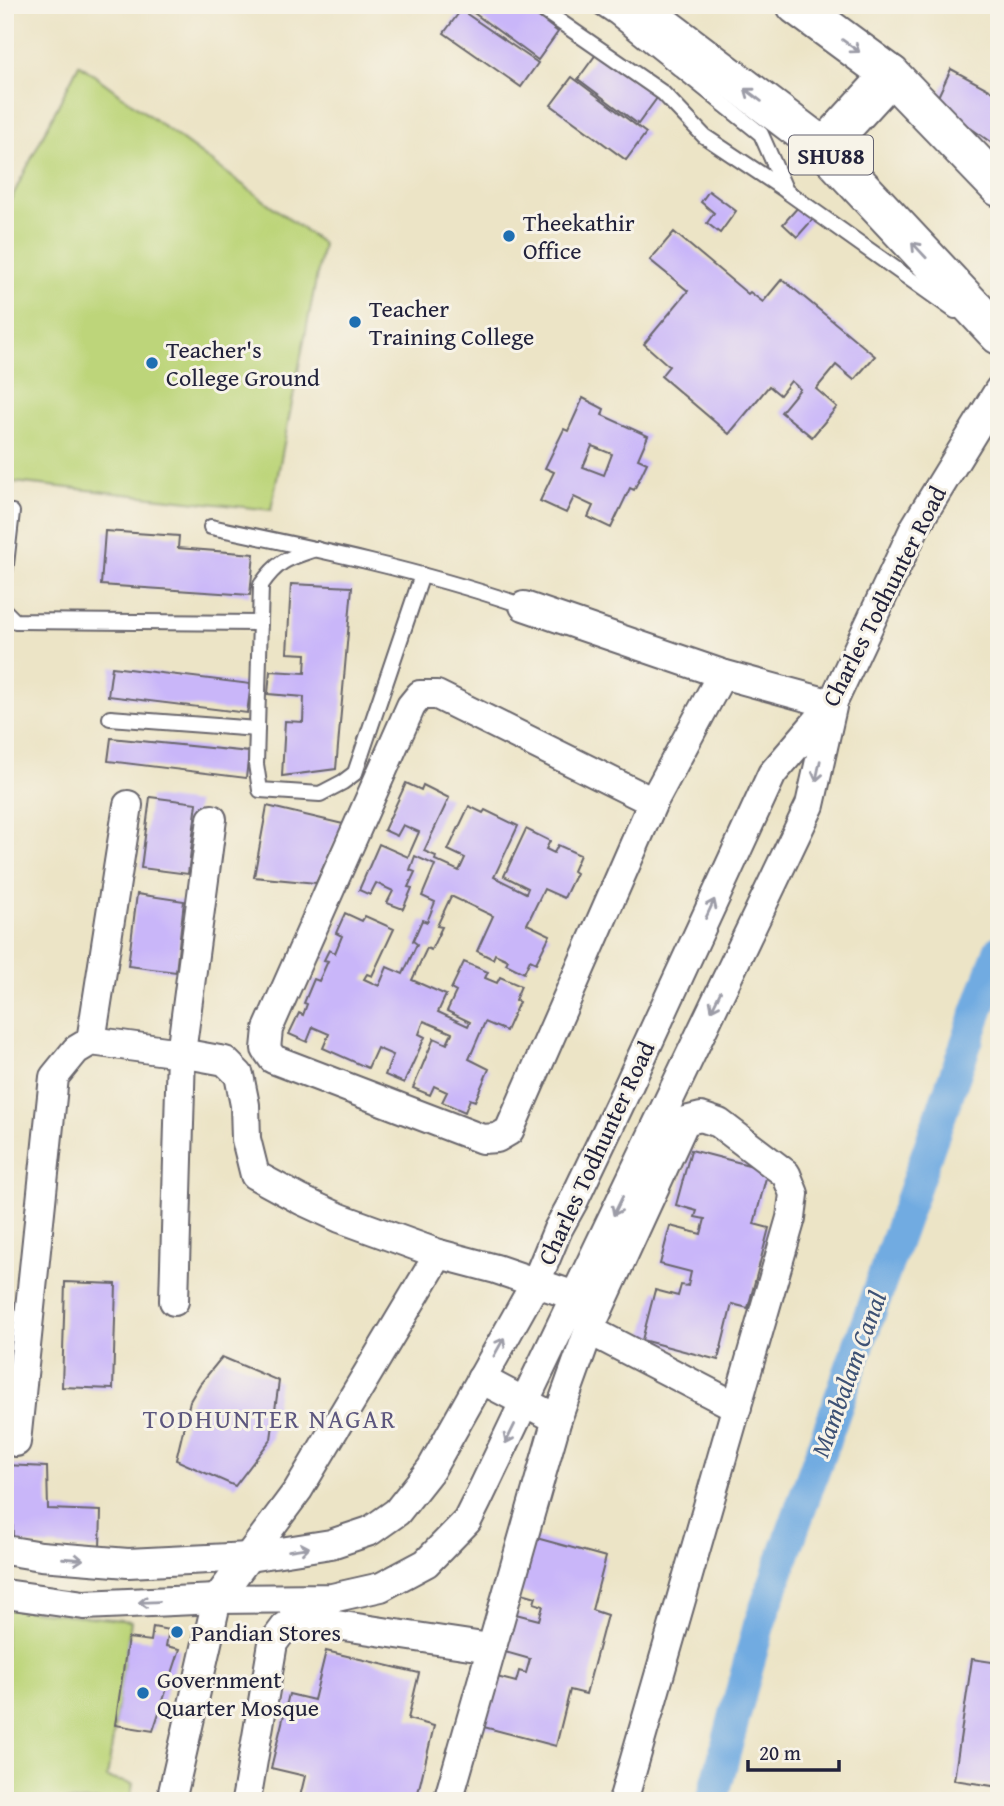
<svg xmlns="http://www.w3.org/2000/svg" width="1004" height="1806" viewBox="0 0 1004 1806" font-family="'Gentium Book Plus',serif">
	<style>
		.green { fill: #bdd57a; stroke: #707c5a; stroke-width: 2 }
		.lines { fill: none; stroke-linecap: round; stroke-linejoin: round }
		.canal { stroke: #71abe1; stroke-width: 32 }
		.building { fill: #c9b6f9; fill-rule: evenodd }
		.lane-casing { stroke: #69666c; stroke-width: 18 }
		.street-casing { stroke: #69666c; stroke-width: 32 }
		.primary-casing { stroke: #69666c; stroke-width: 42 }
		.lane { stroke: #fff; stroke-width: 14 }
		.street { stroke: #fff; stroke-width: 28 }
		.primary { stroke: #fff; stroke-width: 38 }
		.oneway { stroke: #9c9ca7 }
		.poi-dot { fill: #1f6fb2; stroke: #f7f3e8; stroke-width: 2.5 }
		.labels { text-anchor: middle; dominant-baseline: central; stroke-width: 6; stroke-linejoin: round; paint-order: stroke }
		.shield { fill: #f7f3e8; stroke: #62616f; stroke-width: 2 }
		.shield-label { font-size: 23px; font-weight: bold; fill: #22223b }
		.poi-label { font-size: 24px; fill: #22223b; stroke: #f7f3e8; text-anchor: start }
		.street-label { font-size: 24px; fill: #22223b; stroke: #f7f3e8 }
		.water-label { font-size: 26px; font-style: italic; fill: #3e5275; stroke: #f7f3e8 }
		.neighbourhood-label { font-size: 26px; letter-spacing: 2px; fill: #5c567e; stroke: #f7f3e8 }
	</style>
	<rect width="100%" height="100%" fill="#f7f3e8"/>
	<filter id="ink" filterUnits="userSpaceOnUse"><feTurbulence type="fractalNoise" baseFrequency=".0143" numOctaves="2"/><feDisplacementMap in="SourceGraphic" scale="14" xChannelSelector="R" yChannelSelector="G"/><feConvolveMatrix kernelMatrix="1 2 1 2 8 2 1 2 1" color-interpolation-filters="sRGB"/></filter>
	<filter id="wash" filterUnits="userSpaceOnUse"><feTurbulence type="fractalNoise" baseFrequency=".00686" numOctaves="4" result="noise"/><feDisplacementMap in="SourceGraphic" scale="28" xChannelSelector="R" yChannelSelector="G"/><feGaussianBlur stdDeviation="1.57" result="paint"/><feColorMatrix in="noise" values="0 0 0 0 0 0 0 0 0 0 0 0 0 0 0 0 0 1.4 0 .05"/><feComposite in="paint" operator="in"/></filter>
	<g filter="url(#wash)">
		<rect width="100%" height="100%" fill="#ece4c6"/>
		<g class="green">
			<path d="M79,64L323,244L271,510L5,481V211Z"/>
			<path d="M5,1608L131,1621L107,1778L133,1784L130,1801H5Z"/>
		</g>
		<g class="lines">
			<path class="canal" d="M712,1801L759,1625L999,951"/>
		</g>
		<g id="blocks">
			<g class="building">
				<path d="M463,5H523L558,32L538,60Z"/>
				<path d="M461,10L538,63L521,87L444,33Z"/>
				<path d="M597,53L657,98L638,124L578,79Z"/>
				<path d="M951,69L999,95V148L935,103Z"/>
				<path d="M572,77L646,133L626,160L551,105Z"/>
				<path d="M709,191L736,211L720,233L707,223L714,213L701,202Z"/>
				<path d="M799,206L813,219L797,237L783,224Z"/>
				<path d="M674,232L748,294L750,292L763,302L782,279L875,356L854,380L836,365L816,389L837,407L812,437L781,412L800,389L791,381L780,395L769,386L729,434L661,376L669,366L644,344L688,291L650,260Z"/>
				<path d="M583,398L604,409L602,415L648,436L638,459L647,463L634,490L630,488L611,528L588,517L593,506L574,497L566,513L540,501L554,472L545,468L564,429L568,431ZM592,446L612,454L604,475L583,467Z"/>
				<path d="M105,531L179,536L178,548L254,554L250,595L101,585Z"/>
				<path d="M291,584L352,587L336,769L282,776L285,721L303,722L304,697L268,694L270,671L305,673L306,654L287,653Z"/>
				<path d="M112,667L251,684L247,713L108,696Z"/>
				<path d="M111,738L249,752L246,778L108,761Z"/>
				<path d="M406,783L421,790L423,785L449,798L424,851L436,856L435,860L459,871L465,858L448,850L469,806L483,813L485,810L518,826L494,877L526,893L528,888L504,876L526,829L550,841L546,849L554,853L558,845L580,855L573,871L576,873L564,898L544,889L527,924L550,935L536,963L530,960L524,973L506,964L508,960L495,954L493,959L477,951L493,916L451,896L437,926L442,927L431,950L427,948L412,980L446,995L438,1012L468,1026L470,1022L447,1011L456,992L451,989L464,962L488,972L485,978L497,983L500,977L521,986L515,1000L519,1002L506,1031L485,1022L469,1059L489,1069L475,1101L470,1099L465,1112L442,1102L447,1092L434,1086L430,1095L413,1088L434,1038L447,1044L452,1033L424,1021L419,1034L425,1037L404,1083L385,1075L393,1055L377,1048L368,1068L323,1048L329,1034L313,1027L307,1042L289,1034L299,1013L303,1015L307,1004L304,1003L314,979L319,981L328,961L324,960L329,950L335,953L342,936L336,933L345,913L362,921L365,916L394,929L372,976L367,974L364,979L379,986L387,967L403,974L417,944L413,941L422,920L427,922L435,902L422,896L435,865L415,856L410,870L415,872L408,887L412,888L403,909L387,903L393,891L376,883L370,895L359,890L379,844L408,857L419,832L403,825L397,836L384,830Z"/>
				<path d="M150,797L197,803L188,874L141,868Z"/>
				<path d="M267,806L343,824L316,883L254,877Z"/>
				<path d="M137,894L184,901L176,972L128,966Z"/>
				<path d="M691,1150L768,1170L754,1224L769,1228L748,1308L732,1304L718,1360L642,1340L655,1290L678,1296L681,1285L688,1286L691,1272L660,1264L670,1226L701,1234L705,1219L695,1217L697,1211L676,1205Z"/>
				<path d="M65,1282L116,1284L113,1389L62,1387Z"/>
				<path d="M222,1357L279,1381L271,1439L235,1486L176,1460L190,1401L200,1384Z"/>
				<path d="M5,1465L47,1467L48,1509L101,1511L100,1549L13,1543L12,1496H5Z"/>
				<path d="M529,1536L606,1557L592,1610L607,1615L586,1694L570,1690L556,1746L480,1726L493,1676L516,1682L519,1671L526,1673L530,1659L498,1650L508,1612L539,1620L543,1606L534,1603L536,1597L515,1591Z"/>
				<path d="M153,1627L169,1630L166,1646L180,1649L153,1731L115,1725L128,1638L151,1641Z"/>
				<path d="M326,1651L419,1673L408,1719L434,1726L416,1801L395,1799L394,1801H299L305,1776L271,1768L289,1694L314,1700Z"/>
				<path d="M972,1659L999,1663V1787L954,1780Z"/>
			</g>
		</g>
	</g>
	<g filter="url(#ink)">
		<use href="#blocks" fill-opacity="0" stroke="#69666c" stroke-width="2"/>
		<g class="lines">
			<g class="lane-casing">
				<g id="lane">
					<path d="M536,5L663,93L704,136L785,190"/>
					<path d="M597,5L615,17L761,134L786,191L955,311"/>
					<path d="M211,527C317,549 422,571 524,606"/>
					<path d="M316,549C289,558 278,560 261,585L256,764L260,790L320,794L343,782L355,773L422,575"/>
					<path d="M5,573L12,512"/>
					<path d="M5,611L15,621L260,623"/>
					<path d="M110,718L257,729"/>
				</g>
			</g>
			<g class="street-casing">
				<g id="street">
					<path d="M524,606L722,674L832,704"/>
					<path d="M653,802L437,695H420L411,706L268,1029L266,1049L273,1059L482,1139L497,1138L509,1131L653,802L722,674"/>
					<path d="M91,1041L128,805"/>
					<path d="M174,1301L181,1053L212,819"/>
					<path d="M589,1330L737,1407"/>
					<path d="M557,1419L589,1330L685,1121L701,1117L719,1123L786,1174L794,1194L791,1218L623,1801"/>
					<path d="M16,1442L54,1077L76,1050L91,1041L181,1053L225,1061L239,1075L245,1105L246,1139L255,1175L301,1200L340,1218L439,1254"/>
					<path d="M5,1550L41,1556L128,1563L249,1557L331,1544L370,1531L397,1512L431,1469L536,1282L558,1229L573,1202L626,1091L772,774L832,704L915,527L999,390"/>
					<path d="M5,1594L84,1605L217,1599L332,1598L381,1587L426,1563L467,1521L477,1501L810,805L832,707"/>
					<path d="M171,1801L217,1599L298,1490L439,1254L496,1269L575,1296"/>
					<path d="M246,1801L273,1643L285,1627L297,1619L490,1648"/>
					<path d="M448,1801L557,1419L481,1379"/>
				</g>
			</g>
			<g class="primary-casing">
				<g id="primary">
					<path d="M635,5L824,148L999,335"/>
					<path d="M796,5L891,75L999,187"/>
					<path d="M824,148L891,75"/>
				</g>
			</g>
			<use href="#lane" class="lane"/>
			<use href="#street" class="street"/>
			<use href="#primary" class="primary"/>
		</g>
		<defs><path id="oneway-shaft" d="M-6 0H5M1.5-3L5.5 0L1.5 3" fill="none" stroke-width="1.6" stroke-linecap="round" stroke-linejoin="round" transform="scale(1.75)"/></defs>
		<g class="oneway">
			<use href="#oneway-shaft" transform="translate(851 46) rotate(36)"/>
			<use href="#oneway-shaft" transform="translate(753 95) rotate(-143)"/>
			<use href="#oneway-shaft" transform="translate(919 250) rotate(-133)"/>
			<use href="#oneway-shaft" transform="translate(818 771) rotate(102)"/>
			<use href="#oneway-shaft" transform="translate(710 909) rotate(-65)"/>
			<use href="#oneway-shaft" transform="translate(716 1001) rotate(116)"/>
			<use href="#oneway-shaft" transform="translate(618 1206) rotate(116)"/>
			<use href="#oneway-shaft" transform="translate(499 1347) rotate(-61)"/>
			<use href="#oneway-shaft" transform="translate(510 1434) rotate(116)"/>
			<use href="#oneway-shaft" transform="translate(299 1549) rotate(-9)"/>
			<use href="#oneway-shaft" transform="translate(73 1559) rotate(4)"/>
			<use href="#oneway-shaft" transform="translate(149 1602) rotate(178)"/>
		</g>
	</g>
	<g class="poi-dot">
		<circle cx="509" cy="236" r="7"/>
		<circle cx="355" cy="322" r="7"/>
		<circle cx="152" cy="363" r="7"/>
		<circle cx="177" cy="1632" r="7"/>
		<circle cx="143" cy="1693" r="7"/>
	</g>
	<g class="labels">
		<rect class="shield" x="789" y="135.5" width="84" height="39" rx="5"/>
		<g class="shield-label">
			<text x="831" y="155">SHU88</text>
		</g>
		<g class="poi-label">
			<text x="523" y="222">Theekathir<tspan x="523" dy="28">Office</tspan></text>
			<text x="369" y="308">Teacher<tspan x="369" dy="28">Training College</tspan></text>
			<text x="166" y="349">Teacher's<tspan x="166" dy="28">College Ground</tspan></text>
			<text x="191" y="1632">Pandian Stores</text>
			<text x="157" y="1679">Government<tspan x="157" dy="28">Quarter Mosque</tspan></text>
		</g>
		<g class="street-label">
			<text transform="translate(884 596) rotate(-63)">Charles Todhunter Road</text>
			<text transform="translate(596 1153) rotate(-65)">Charles Todhunter Road</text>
		</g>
		<g class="water-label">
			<text transform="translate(848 1374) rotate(-70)">Mambalam Canal</text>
		</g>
		<g class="neighbourhood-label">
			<text x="270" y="1418">TODHUNTER NAGAR</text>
		</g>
	</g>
	<rect width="1004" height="1806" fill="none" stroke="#f7f3e8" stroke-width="28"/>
	<path d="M748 1760v10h91v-10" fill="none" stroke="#22223b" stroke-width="3.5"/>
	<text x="759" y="1760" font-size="21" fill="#22223b" stroke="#f7f3e8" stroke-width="5" paint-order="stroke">20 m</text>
</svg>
